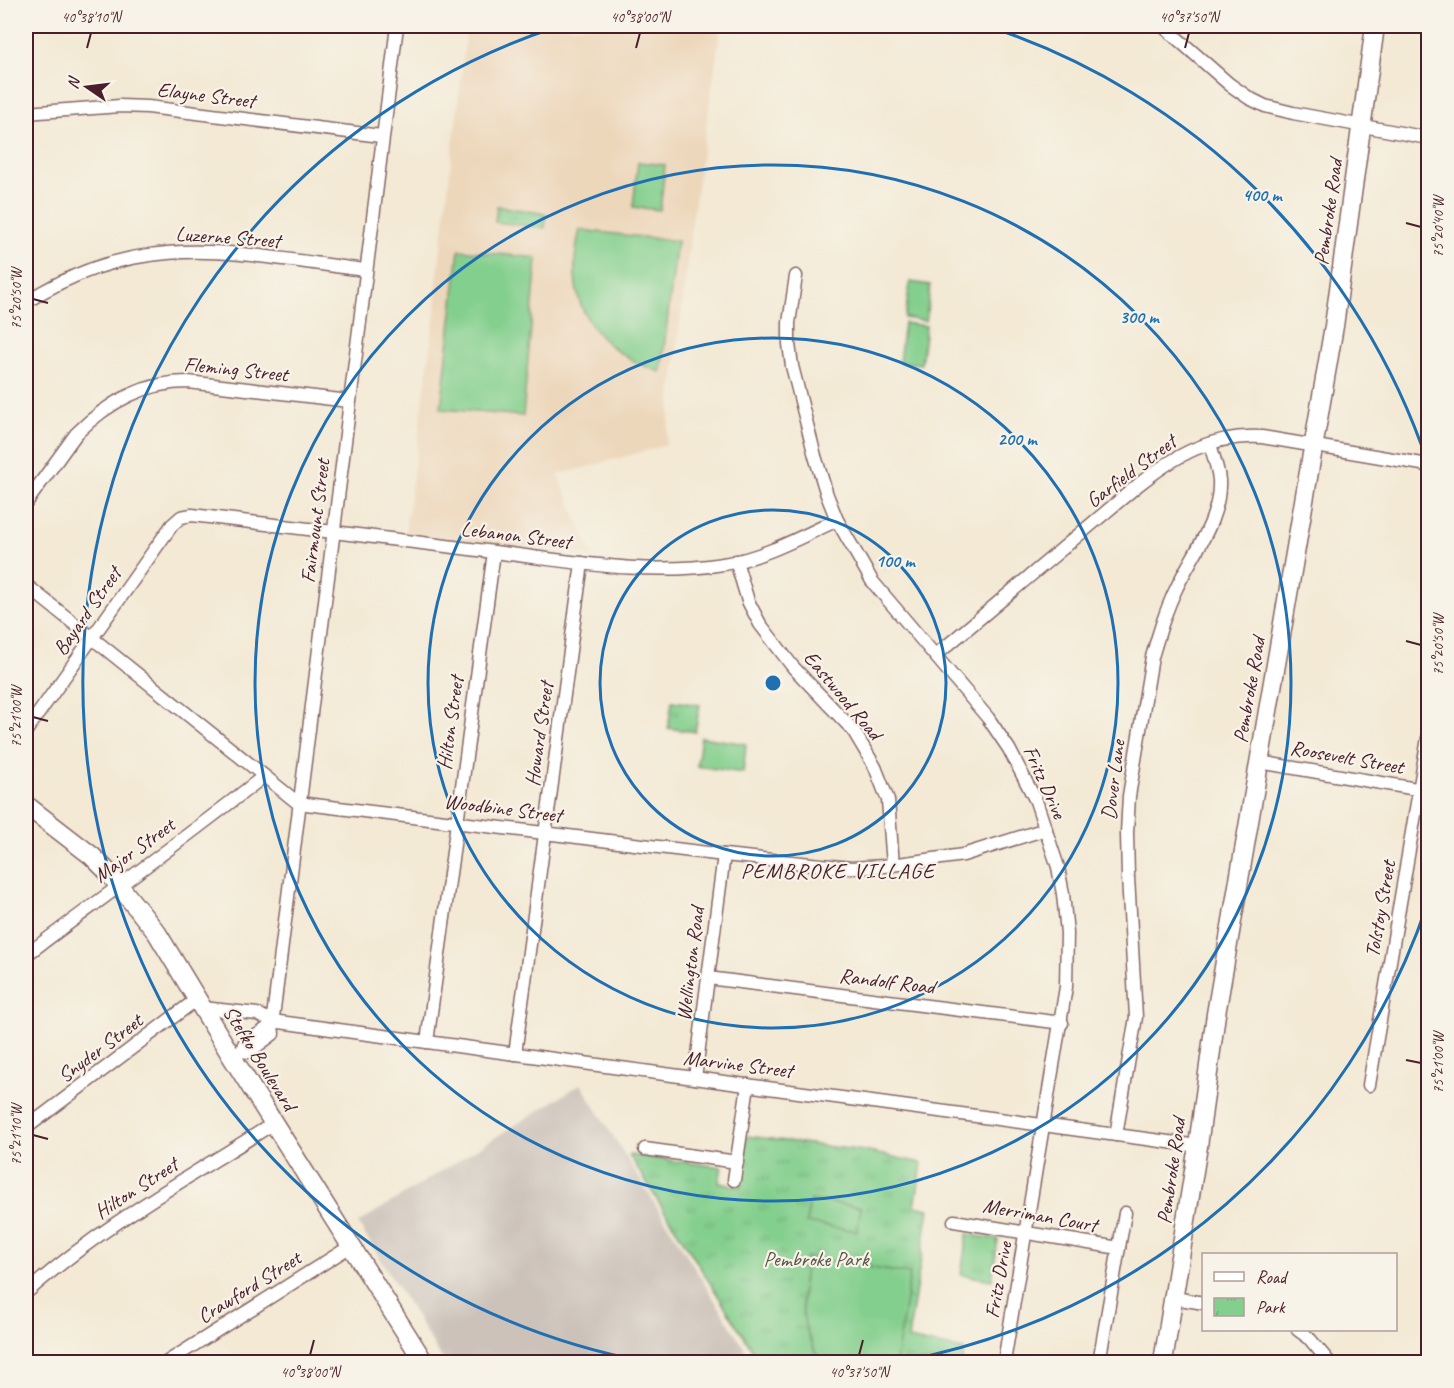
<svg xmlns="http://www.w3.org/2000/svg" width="1454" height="1388" viewBox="0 0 1454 1388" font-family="Caveat,sans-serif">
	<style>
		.built { fill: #edd7bb }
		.industrial { fill: #ccc2b9 }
		.park { fill: url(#park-tufts); stroke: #66775c; stroke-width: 1.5 }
		.pitch { fill: #83cf8d; stroke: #66775c; stroke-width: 1.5 }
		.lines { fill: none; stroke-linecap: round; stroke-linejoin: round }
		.street-casing { stroke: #856666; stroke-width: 15 }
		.primary-casing { stroke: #856666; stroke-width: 21 }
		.street { stroke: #fff; stroke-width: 12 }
		.primary { stroke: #fff; stroke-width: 18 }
		.ticks { fill: none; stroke: #4a1f2b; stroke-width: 2 }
		.ring { fill: none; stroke: #1f6fb2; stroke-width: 3 }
		.labels { text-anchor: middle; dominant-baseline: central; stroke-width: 4.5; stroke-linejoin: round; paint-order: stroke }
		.street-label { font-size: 21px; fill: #4a1f2b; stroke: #f7f3e8 }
		.park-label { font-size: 21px; fill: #5b5448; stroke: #f7f3e8 }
		.neighbourhood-label { font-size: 22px; letter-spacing: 1.5px; fill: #4a1f2b; stroke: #f7f3e8 }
		.centre { fill: #1f6fb2; stroke: #f7f3e8; stroke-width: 3 }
		.ring-label { font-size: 18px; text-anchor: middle; font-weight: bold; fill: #1f6fb2; stroke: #f7f3e8; stroke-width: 4.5; stroke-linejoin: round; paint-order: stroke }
		.neatline { fill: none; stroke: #4a1f2b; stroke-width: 2 }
		.ticks-label { font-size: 15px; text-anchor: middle; fill: #4a1f2b }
	</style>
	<defs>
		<pattern id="park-tufts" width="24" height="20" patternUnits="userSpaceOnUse" patternTransform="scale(1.5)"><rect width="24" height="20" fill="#83cf8d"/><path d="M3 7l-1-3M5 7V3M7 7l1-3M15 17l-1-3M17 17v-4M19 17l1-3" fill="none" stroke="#73b17a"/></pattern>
	</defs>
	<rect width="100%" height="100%" fill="#f7f3e8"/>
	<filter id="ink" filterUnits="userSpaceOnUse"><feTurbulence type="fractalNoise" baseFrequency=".0167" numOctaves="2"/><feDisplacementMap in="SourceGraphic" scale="12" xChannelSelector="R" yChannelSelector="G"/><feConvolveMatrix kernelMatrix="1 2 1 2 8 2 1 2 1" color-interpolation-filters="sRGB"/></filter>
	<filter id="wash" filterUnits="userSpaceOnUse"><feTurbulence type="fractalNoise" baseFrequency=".008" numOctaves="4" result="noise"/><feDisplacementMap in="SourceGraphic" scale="24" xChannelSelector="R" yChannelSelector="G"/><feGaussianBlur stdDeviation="1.35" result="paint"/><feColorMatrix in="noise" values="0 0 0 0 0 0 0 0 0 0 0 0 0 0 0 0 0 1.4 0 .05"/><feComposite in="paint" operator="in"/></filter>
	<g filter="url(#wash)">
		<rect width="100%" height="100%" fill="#f3e9d4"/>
		<path class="built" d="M467,26H721L691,228L666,445L558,475L593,557L405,534L437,299H435Z"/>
		<path class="industrial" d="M581,1084L584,1089L753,1362H444L358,1223Z"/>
		<g class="park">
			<path d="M497,206L546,214L545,228L495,222Z"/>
			<path d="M672,701L700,705L695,732L668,728Z"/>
			<path d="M747,1136L864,1151L922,1163L915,1206L929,1209L908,1339L964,1350L962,1362H760L629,1155L722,1167L719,1183L741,1187Z"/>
			<path d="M967,1234L998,1239L992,1280L961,1275Z"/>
		</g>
		<g class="pitch">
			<path d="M638,162L665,165L660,210L633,207Z"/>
			<path d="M580,230L677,241L661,372C592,350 562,301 580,230Z"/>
			<path d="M459,250L537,258L523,416L441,409Z"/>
			<path d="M910,282L930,285L926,321L905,318Z"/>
			<path d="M904,323L926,326L921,364L899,362Z"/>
			<path d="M701,737L746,744L743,773L697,766Z"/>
			<path d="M810,1200L861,1207L857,1231L806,1223Z"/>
			<path d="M806,1257L910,1274L896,1362H823L820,1359C797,1320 801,1300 806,1257Z"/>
		</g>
	</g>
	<g filter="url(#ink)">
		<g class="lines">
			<g class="street-casing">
				<g id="street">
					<path d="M1163,26L1229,84L1249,98L1265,106L1293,113L1428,138"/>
					<path d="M26,113L120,106L148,107L381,136"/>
					<path d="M796,276L789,323V344L792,366L815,456L827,495L837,520L872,581L988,718L1009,749L1036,801L1058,867L1063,894L1067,933L1066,987L1004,1362"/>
					<path d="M26,302C142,227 237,254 365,270"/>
					<path d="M26,503L76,434C107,403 143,382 188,382L349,401"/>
					<path d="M736,561L748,601L760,624L793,667L853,730L875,767L888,800L893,865"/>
					<path d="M26,585L298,803L724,855L851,868L884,866L963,855L1046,829"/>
					<path d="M936,655L1138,485C1176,455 1212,434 1262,437L1428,465"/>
					<path d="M26,731L172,525L181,517L192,515C295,527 399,540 502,553C575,562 650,576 723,564C763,558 801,537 837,520"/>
					<path d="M1259,762L1428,791"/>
					<path d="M26,955C105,896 186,838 264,776"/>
					<path d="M708,978L1062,1023"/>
					<path d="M203,1008L257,1014L272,1021L1198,1146"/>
					<path d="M427,1042L494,552"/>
					<path d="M242,1051L244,1044L272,1025"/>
					<path d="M515,1054L582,563"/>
					<path d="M232,1057L242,1051L249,1052L273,1034L272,1025L397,26"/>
					<path d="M695,1078L724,855"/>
					<path d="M1369,1085L1428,738"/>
					<path d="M26,1128L197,999"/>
					<path d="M1116,1135L1136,1017L1128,877L1127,833L1129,796L1152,657C1159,633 1166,609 1177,587C1193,553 1221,520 1219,480C1218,468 1213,455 1210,444"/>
					<path d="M645,1149L737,1162"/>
					<path d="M734,1180L748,1085"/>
					<path d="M954,1221L1119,1248"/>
					<path d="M26,1293C101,1226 190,1177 274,1123"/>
					<path d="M1174,1298L1204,1303"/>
					<path d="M1298,1330L1309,1338L1329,1362"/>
					<path d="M167,1362L351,1246"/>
					<path d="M1099,1362L1125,1213"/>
				</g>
			</g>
			<g class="primary-casing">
				<g id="primary">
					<path d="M26,805L92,856L108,872L157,933L232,1057L424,1362"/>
					<path d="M1163,1362L1198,1146L1216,1014L1334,326L1375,26"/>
				</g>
			</g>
			<use href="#street" class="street"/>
			<use href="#primary" class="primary"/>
		</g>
	</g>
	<path class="ticks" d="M87,48L91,33M636,48L640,33M1185,48L1189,33M1406,223L1421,227M33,299L48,303M1406,641L1421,645M33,717L48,721M1406,1060L1421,1063M33,1135L48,1139M310,1355L314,1340M859,1355L863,1340"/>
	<g class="ring">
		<circle cx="773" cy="683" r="173"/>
		<circle cx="773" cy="683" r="345"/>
		<circle cx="773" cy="683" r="518"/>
		<path d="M1428 902A691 691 0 0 1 899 1362M647 1362A691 691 0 0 1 559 26M987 26A691 691 0 0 1 1428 464"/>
	</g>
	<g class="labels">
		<g class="street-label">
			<text transform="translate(206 95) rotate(7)">Elayne Street</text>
			<text transform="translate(1328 212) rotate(-82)">Pembroke Road</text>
			<text transform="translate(228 237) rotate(4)">Luzerne Street</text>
			<text transform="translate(236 369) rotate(6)">Fleming Street</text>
			<text transform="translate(1131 471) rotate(-37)">Garfield Street</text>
			<text transform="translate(315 521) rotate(-83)">Fairmount Street</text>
			<text transform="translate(516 535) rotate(7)">Lebanon Street</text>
			<text transform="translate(87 611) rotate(-55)">Bayard Street</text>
			<text transform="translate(1249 690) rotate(-80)">Pembroke Road</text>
			<text transform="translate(843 695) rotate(50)">Eastwood Road</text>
			<text transform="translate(450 723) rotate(-82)">Hilton Street</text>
			<text transform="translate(539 734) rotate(-82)">Howard Street</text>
			<text transform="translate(1347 757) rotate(10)">Roosevelt Street</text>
			<text transform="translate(1113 780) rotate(-83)">Dover Lane</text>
			<text transform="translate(1045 782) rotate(66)">Fritz Drive</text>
			<text transform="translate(503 808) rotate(7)">Woodbine Street</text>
			<text transform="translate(134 850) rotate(-36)">Major Street</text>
			<text transform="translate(1380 909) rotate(-80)">Tolstoy Street</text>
			<text transform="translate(690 964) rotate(-83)">Wellington Road</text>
			<text transform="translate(887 981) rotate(7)">Randolf Road</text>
			<text transform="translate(100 1048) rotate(-37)">Snyder Street</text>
			<text transform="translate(260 1058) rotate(58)">Stefko Boulevard</text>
			<text transform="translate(738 1064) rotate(7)">Marvine Street</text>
			<text transform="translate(1171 1171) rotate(-82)">Pembroke Road</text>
			<text transform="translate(136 1188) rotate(-33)">Hilton Street</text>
			<text transform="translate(1040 1215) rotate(10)">Merriman Court</text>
			<text transform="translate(998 1280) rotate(-80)">Fritz Drive</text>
			<text transform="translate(249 1287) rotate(-32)">Crawford Street</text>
		</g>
		<g class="park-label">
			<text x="816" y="1259">Pembroke Park</text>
		</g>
		<g class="neighbourhood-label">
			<text x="838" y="871">PEMBROKE VILLAGE</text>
		</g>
	</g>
	<circle cx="773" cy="683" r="9" class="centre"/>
	<g class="ring-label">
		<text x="1262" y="201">400 m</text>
		<text x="1139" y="323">300 m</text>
		<text x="1017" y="445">200 m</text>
		<text x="895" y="567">100 m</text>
	</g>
	<rect width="1454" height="1388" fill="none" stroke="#f7f3e8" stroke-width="66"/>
	<rect x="1202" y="1253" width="195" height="78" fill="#f7f3e8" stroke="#b29e9c" stroke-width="1.5"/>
	<rect x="1214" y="1272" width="30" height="9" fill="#ffffff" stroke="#b29e9c" stroke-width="1.5"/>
	<text x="1256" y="1283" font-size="18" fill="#4a1f2b">Road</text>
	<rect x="1214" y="1298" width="30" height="18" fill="url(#park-tufts)" stroke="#b29e9c" stroke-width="1.5"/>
	<text x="1256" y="1313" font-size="18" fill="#4a1f2b">Park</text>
	<g transform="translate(87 87) rotate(284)" stroke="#f7f3e8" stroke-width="4.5" paint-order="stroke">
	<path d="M0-4.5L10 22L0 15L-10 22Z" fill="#4a1f2b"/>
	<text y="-9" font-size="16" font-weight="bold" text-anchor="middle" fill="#4a1f2b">N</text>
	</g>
	<rect x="33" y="33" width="1388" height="1322" class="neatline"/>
	<g class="ticks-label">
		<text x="91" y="22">40°38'10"N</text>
		<text x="640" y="22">40°38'00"N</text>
		<text x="1189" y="22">40°37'50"N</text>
		<text transform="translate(1438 227) rotate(-90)" y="5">75°20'40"W</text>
		<text transform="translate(16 299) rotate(-90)" y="5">75°20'50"W</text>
		<text transform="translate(1438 645) rotate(-90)" y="5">75°20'50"W</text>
		<text transform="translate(16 717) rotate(-90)" y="5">75°21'00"W</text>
		<text transform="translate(1438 1063) rotate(-90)" y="5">75°21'00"W</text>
		<text transform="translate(16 1135) rotate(-90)" y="5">75°21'10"W</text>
		<text x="310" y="1377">40°38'00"N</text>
		<text x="859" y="1377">40°37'50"N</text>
	</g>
</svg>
